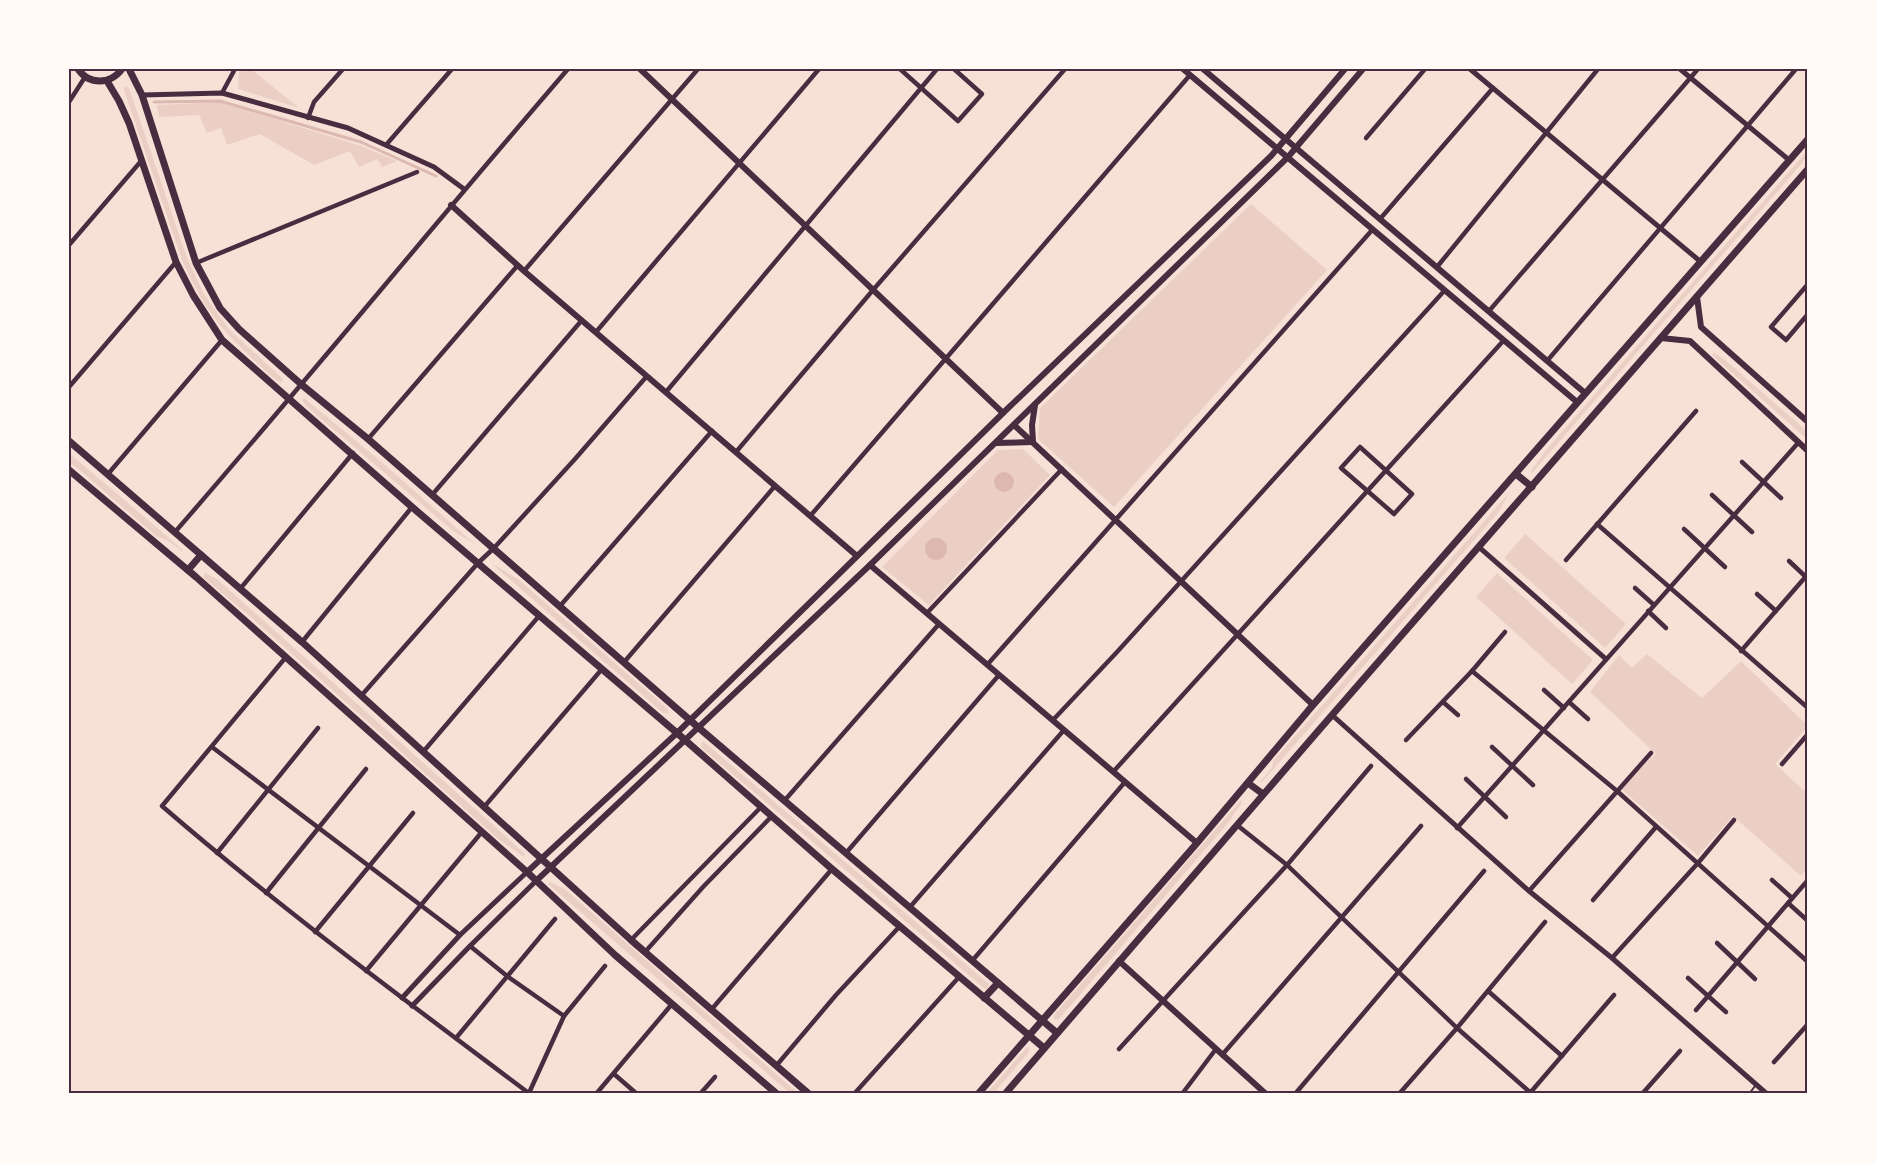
<svg xmlns="http://www.w3.org/2000/svg" width="1877" height="1163" viewBox="0 0 1877 1163" font-family="'Fira Sans',sans-serif">
	<style>
		.green { fill: #ebcfc5 }
		.water { fill: #dcb8b0 }
		.lines { fill: none; stroke-linecap: round; stroke-linejoin: round }
		.stream { stroke: #dcb8b0; stroke-width: 3 }
		.service { stroke: #4a2c40; stroke-width: 2 }
		.minor { stroke: #4a2c40; stroke-width: 4.5 }
		.tertiary { stroke: #4a2c40; stroke-width: 5 }
		.secondary { stroke: #4a2c40; stroke-width: 6 }
		.primary { stroke: #4a2c40; stroke-width: 7 }
		.neatline { fill: none; stroke: #4a2c40; stroke-width: 2 }
	</style>
	<rect width="100%" height="100%" fill="#f7e1d7"/>
	<g class="green">
		<path d="M251,69L299,108L238,89L239,72Z"/>
		<path d="M125,86L129,88L187,258L204,294L229,329L281,377L283,379L281,383C272,378 264,369 256,362C218,327 203,307 182,260L124,90Z"/>
		<path d="M220,102L361,146L397,161L382,167L377,159L359,167L350,151L314,165L260,134L227,145L221,128L207,133L199,115L159,117L157,105Z"/>
		<path d="M1808,150V156L1778,191L1532,473L1531,471L1546,450Z"/>
		<path d="M1251,204L1327,270L1114,507L1038,439L1040,408Z"/>
		<path d="M1714,353L1724,359L1808,432V440L1713,356L1712,354Z"/>
		<path d="M304,398L378,459L475,544L453,531L306,406L302,400Z"/>
		<path d="M1023,449L1050,475L929,605L882,567L998,450Z"/>
		<path d="M69,453L182,549L183,552L168,541L156,536L69,461Z"/>
		<path d="M1509,493L1498,513L1262,782H1260L1272,768L1273,761Z"/>
		<path d="M1525,534L1626,624L1605,648L1504,558Z"/>
		<path d="M491,563L518,579L667,708L669,713H663Z"/>
		<path d="M205,573L217,579L510,840L525,854L524,857L498,839L253,619L203,577Z"/>
		<path d="M1497,573L1593,660L1572,684L1476,597Z"/>
		<path d="M1647,654L1702,698L1741,661L1808,726L1775,764L1808,794V868L1801,876L1733,816L1698,856L1620,788L1656,754L1590,692L1619,655L1632,668Z"/>
		<path d="M703,741L989,984L988,988L985,989L702,748L701,745Z"/>
		<path d="M1241,800L1242,803L1228,823L1059,1019L1054,1020V1015Z"/>
		<path d="M549,882L565,889L799,1094H791L548,884Z"/>
		<path d="M1027,1047L1030,1048L1028,1053L993,1094H986Z"/>
	</g>
	<g class="water">
		<circle cx="1004" cy="482" r="10"/>
		<circle cx="936" cy="549" r="11"/>
	</g>
	<g class="lines">
		<path class="stream" d="M154,102L220,101L361,142L436,176"/>
		<path class="service" d="M1749,1094L1755,1086"/>
		<g class="minor">
			<path d="M900,69L958,121L982,94L954,69"/>
			<path d="M222,93L235,69"/>
			<path d="M69,102L85,77"/>
			<path d="M308,118L314,102L343,69"/>
			<path d="M1366,138L1425,69"/>
			<path d="M386,145L452,69"/>
			<path d="M1380,219L1493,88"/>
			<path d="M69,245L142,160"/>
			<path d="M196,263L417,172"/>
			<path d="M1437,267L1598,69"/>
			<path d="M524,271L698,69"/>
			<path d="M1808,284L1771,327L1786,340L1808,314"/>
			<path d="M1489,311L1698,69"/>
			<path d="M596,332L819,69"/>
			<path d="M1547,361L1796,69"/>
			<path d="M69,387L176,262"/>
			<path d="M666,392L937,69"/>
			<path d="M368,439L518,265"/>
			<path d="M1360,447L1412,494L1394,514L1341,468Z"/>
			<path d="M736,452L873,290L1065,69"/>
			<path d="M1742,462L1781,498"/>
			<path d="M108,474L222,340"/>
			<path d="M432,495L582,320"/>
			<path d="M1712,495L1752,532"/>
			<path d="M811,515L1190,75"/>
			<path d="M1597,524L1808,708"/>
			<path d="M1684,529L1725,567"/>
			<path d="M175,532C308,379 436,222 568,69"/>
			<path d="M1566,560L1696,411"/>
			<path d="M1789,561L1806,577"/>
			<path d="M1635,588L1654,605"/>
			<path d="M240,589L353,453"/>
			<path d="M1757,594L1776,611"/>
			<path d="M560,606L712,431"/>
			<path d="M1648,611L1666,628"/>
			<path d="M927,613L1062,469"/>
			<path d="M302,642L412,507"/>
			<path d="M1741,651L1808,574"/>
			<path d="M286,657L162,806C280,908 405,1000 530,1094"/>
			<path d="M625,661L775,486"/>
			<path d="M987,665L1373,229"/>
			<path d="M1472,671L1617,791L1808,962"/>
			<path d="M1544,690L1564,708"/>
			<path d="M361,696L478,563L494,548L575,459L647,376"/>
			<path d="M1443,702L1458,715"/>
			<path d="M1569,702L1588,719"/>
			<path d="M1053,720L1117,652L1445,290"/>
			<path d="M1406,740L1472,671L1505,632"/>
			<path d="M212,747L460,935"/>
			<path d="M1492,747L1533,785"/>
			<path d="M423,752L539,616"/>
			<path d="M1782,764L1808,734"/>
			<path d="M1113,772L1504,340"/>
			<path d="M1466,779L1506,817"/>
			<path d="M785,800L939,624"/>
			<path d="M484,807L602,669"/>
			<path d="M1237,825L1287,865L1457,1028L1532,1094"/>
			<path d="M1457,828L1798,443"/>
			<path d="M217,853L318,728"/>
			<path d="M846,853L999,675"/>
			<path d="M1772,880L1792,898"/>
			<path d="M1529,891L1651,753"/>
			<path d="M266,893L366,769"/>
			<path d="M1593,900L1656,827"/>
			<path d="M1788,903L1808,921"/>
			<path d="M910,907L1064,730"/>
			<path d="M315,932L413,813"/>
			<path d="M631,940L761,807"/>
			<path d="M1717,943L1755,979"/>
			<path d="M470,946L507,976L564,1016"/>
			<path d="M645,952L703,887L772,816"/>
			<path d="M1612,958L1698,863L1734,820"/>
			<path d="M972,961L1125,782"/>
			<path d="M366,971L481,833"/>
			<path d="M1688,978L1726,1012"/>
			<path d="M1488,991L1562,1056"/>
			<path d="M711,1010L832,869"/>
			<path d="M1696,1010L1808,880"/>
			<path d="M456,1038L555,919"/>
			<path d="M1119,1049L1287,865L1371,766"/>
			<path d="M1222,1055L1421,826"/>
			<path d="M1774,1062L1808,1024"/>
			<path d="M776,1066L836,995L900,926"/>
			<path d="M614,1074L637,1094"/>
			<path d="M529,1093L564,1016L605,966"/>
			<path d="M1530,1093L1614,995"/>
			<path d="M596,1094L672,1004"/>
			<path d="M700,1094L715,1077"/>
			<path d="M854,1094L959,977"/>
			<path d="M1182,1094L1216,1049"/>
			<path d="M1295,1094L1484,871"/>
			<path d="M1399,1094L1457,1028L1545,922"/>
			<path d="M1642,1094L1680,1051"/>
		</g>
		<g class="tertiary">
			<path d="M1470,69L1701,262"/>
			<path d="M1680,69L1789,160"/>
			<path d="M142,95L222,93L348,128L434,167L464,189"/>
			<path d="M1479,547L1606,659"/>
			<path d="M1332,715L1529,891L1612,958L1767,1094"/>
			<path d="M402,998L460,935L527,872"/>
			<path d="M412,1006L470,946L536,881"/>
		</g>
		<g class="secondary">
			<path d="M640,69L1003,413"/>
			<path d="M1183,69L1577,402"/>
			<path d="M1203,69L1585,393"/>
			<path d="M451,205L524,271L857,556"/>
			<path d="M1697,297L1701,327L1808,422"/>
			<path d="M1661,338L1690,341L1808,451"/>
			<path d="M1014,425L1313,705"/>
			<path d="M996,443L1033,442L1032,425L1035,405"/>
			<path d="M870,565L1197,843"/>
			<path d="M527,872L677,733L1003,413L1271,156L1345,69"/>
			<path d="M536,881L870,565L1288,157L1363,69"/>
			<path d="M1119,961L1266,1094"/>
		</g>
		<g class="primary">
			<path d="M78,69C89,85 110,85 122,69"/>
			<path d="M129,69L142,95L196,263L220,308L239,329L302,385L368,439L699,728L1057,1033"/>
			<path d="M107,81L119,101L129,123L176,262L193,295L222,340L412,507L677,733L832,869L1044,1048"/>
			<path d="M69,441L302,642L631,940L809,1094"/>
			<path d="M69,470L196,577L527,872L615,955L777,1094"/>
			<path d="M1516,474L1532,487"/>
			<path d="M188,570L201,555"/>
			<path d="M1248,783L1263,794"/>
			<path d="M984,998L998,983"/>
			<path d="M978,1094L1197,843L1313,705L1808,139"/>
			<path d="M1005,1094L1319,730L1808,169"/>
		</g>
	</g>
	<rect width="1877" height="1163" fill="none" stroke="#fffaf5" stroke-width="141"/>
	<rect x="70" y="70" width="1736" height="1022" class="neatline"/>
</svg>
